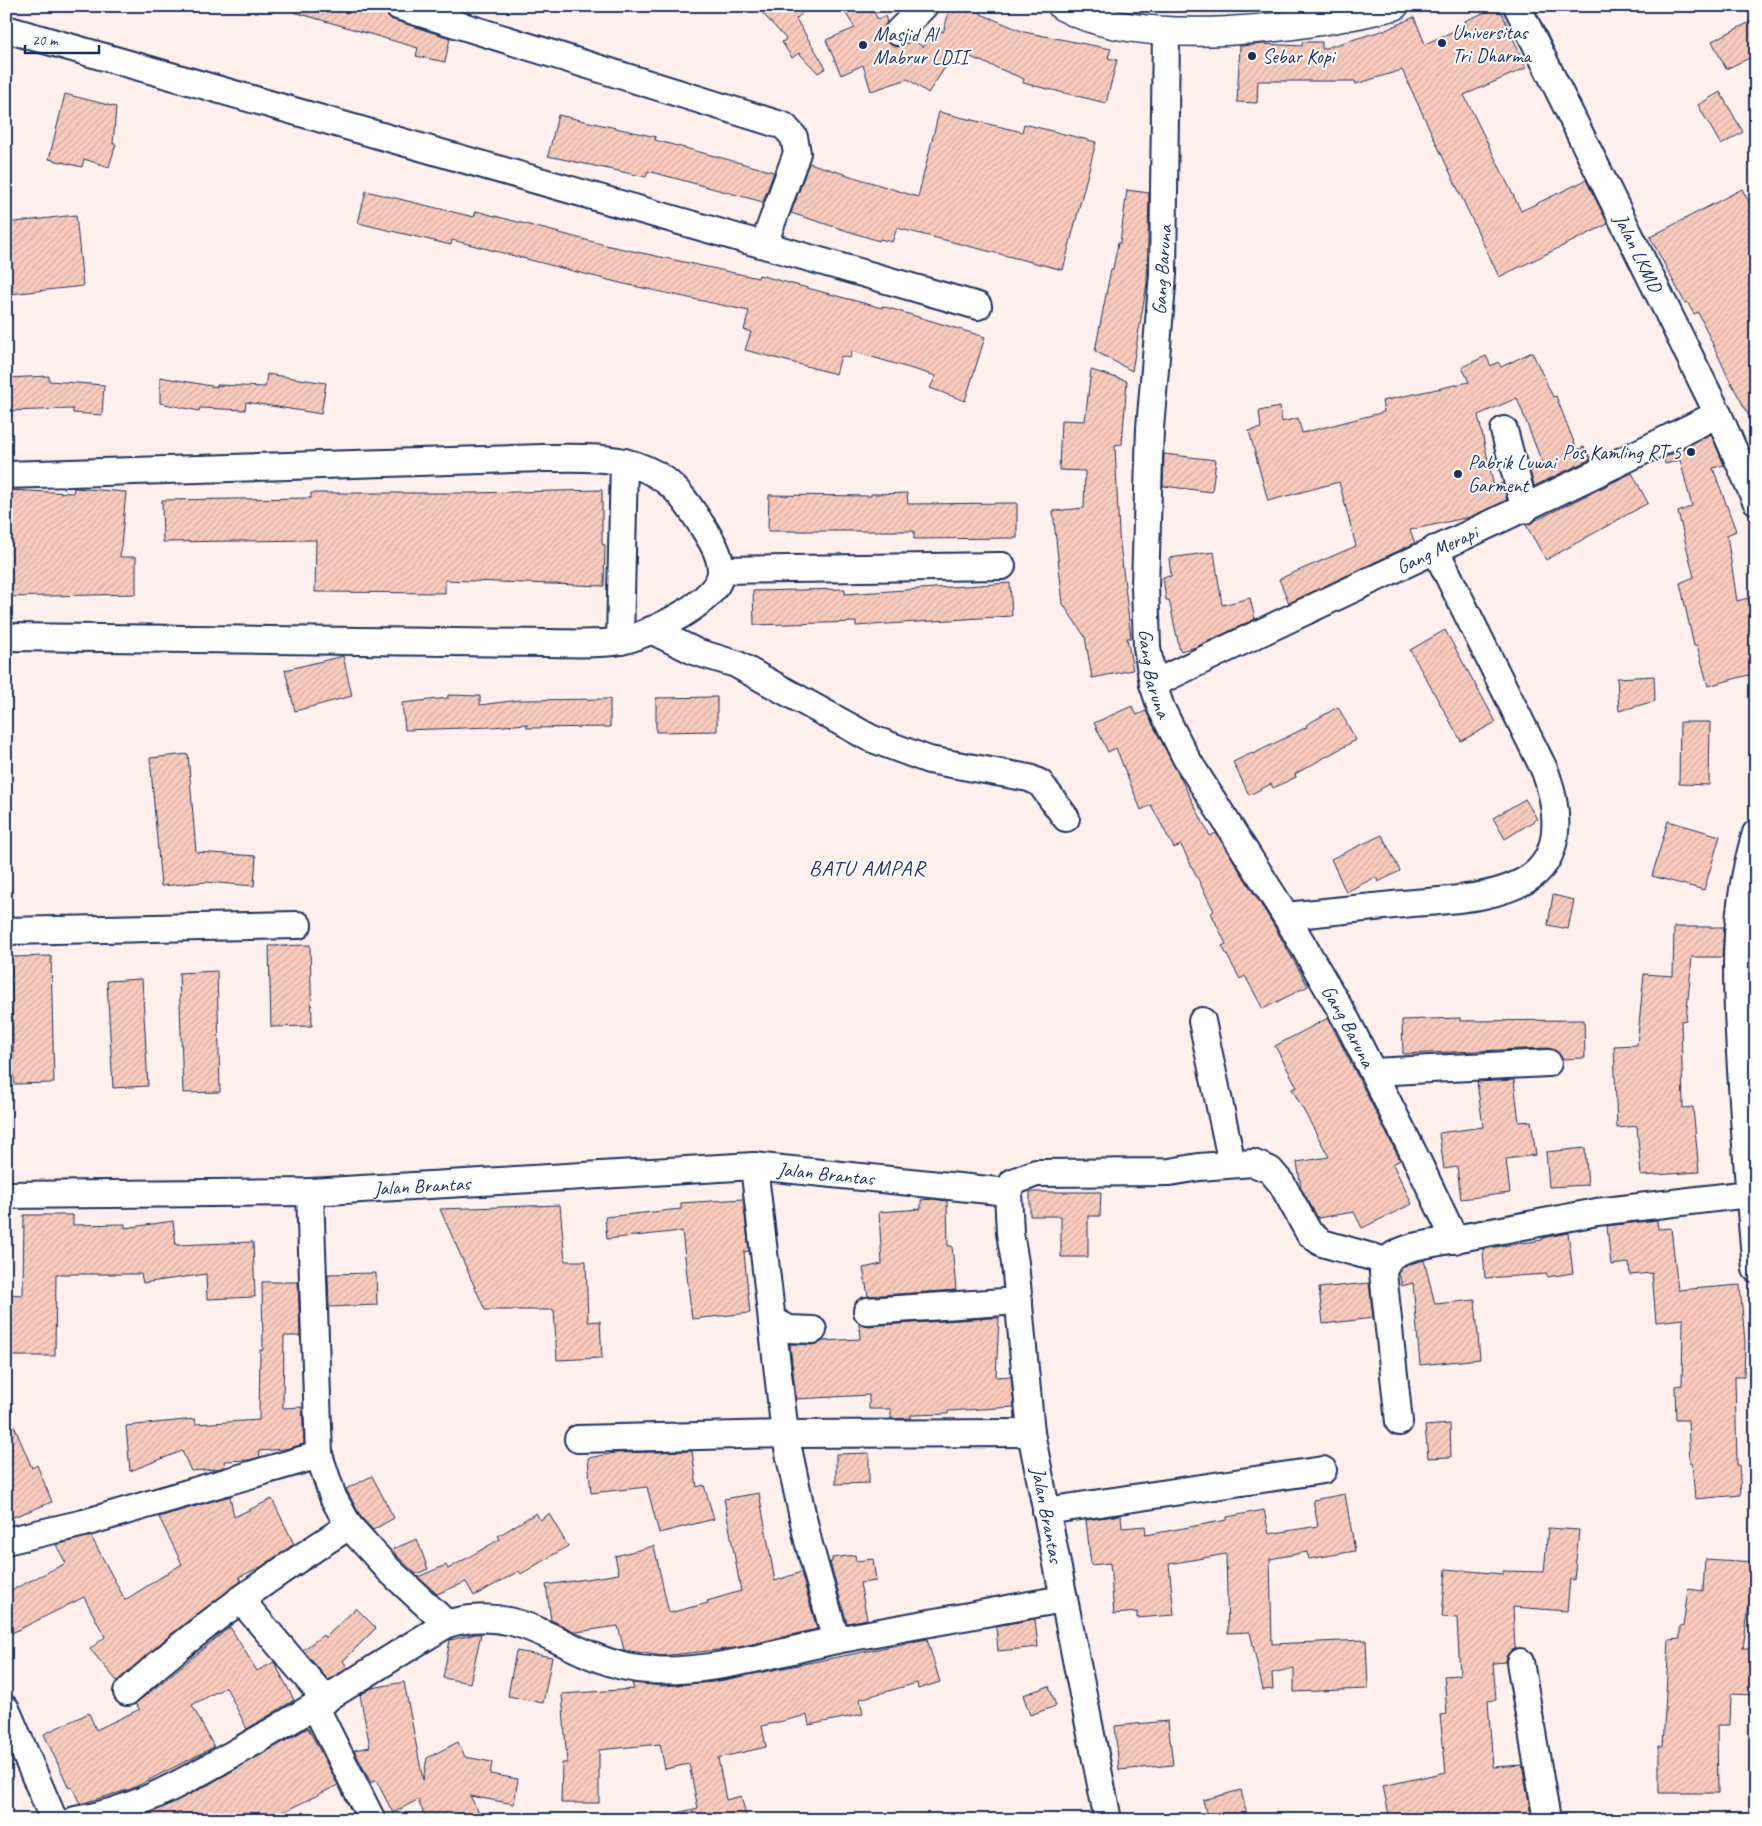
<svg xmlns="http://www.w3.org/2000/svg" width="1762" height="1826" viewBox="0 0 1762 1826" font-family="Caveat,sans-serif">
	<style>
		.building { fill: url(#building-hatch); stroke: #1b2f5e }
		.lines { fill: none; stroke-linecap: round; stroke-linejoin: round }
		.minor-casing { stroke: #1b2f5e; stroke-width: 30 }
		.major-casing { stroke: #1b2f5e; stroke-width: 31 }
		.minor { stroke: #fff; stroke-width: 26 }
		.major { stroke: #fff; stroke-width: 28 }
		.poi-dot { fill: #1b2f5e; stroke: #fff; stroke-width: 2 }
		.labels { text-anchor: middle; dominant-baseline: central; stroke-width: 4; stroke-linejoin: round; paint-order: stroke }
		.poi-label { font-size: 20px; fill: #1b2f5e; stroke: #fff; text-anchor: start }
		.street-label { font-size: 20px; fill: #1b2f5e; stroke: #fff }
		.quarter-label { font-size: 22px; letter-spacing: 1px; fill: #1b2f5e; stroke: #fff }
	</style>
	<defs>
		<pattern id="building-hatch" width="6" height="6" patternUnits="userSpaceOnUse" patternTransform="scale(1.25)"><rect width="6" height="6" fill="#f9cbbc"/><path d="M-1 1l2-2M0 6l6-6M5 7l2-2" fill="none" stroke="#d5afa4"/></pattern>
	</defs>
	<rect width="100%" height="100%" fill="#fdefeb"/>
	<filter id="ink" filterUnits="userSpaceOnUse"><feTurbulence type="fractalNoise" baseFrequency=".02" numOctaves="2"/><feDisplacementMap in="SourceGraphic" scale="10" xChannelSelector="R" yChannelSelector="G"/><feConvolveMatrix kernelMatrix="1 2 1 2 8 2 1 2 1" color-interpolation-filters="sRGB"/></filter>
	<g filter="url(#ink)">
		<g class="building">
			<path d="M295,6H383L387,16L393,20L450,38L445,62L416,56L418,48L294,12Z"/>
			<path d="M756,6H810L796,19L826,68L818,73L799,53L792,58L782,42L786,39Z"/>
			<path d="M841,6H870L878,19L885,16L887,22L883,29L884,36L888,43L895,47L902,46L911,40L924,47L936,28L943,32L951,6H983L981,14L1024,32L1111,49L1108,58L1117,60L1106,103L1023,83L1024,79L956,51L928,93L908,79L871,91L863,65L841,75L826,40L855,28Z"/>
			<path d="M1499,6L1526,68L1464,95L1521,211L1586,180L1608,224L1499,277L1402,70L1356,84L1355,81H1258L1257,103L1237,102L1240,46L1263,44L1302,46V42H1322V49L1388,29L1414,17L1425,44L1467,25L1465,21Z"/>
			<path d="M1756,19V55L1726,69L1712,41Z"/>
			<path d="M1720,92L1743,132L1721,145L1698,105Z"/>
			<path d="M65,94L116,107L113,144H116L109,167L84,159L82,167L49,159Z"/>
			<path d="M939,112L1022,132L1024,124L1096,142L1063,270L897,228L892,242L880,239L879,241L791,213L809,163L918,197Z"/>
			<path d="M558,115L656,137L655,140L774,172L763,202L648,171L646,177L548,156Z"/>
			<path d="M1742,189L1756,215V429L1728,377L1698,312L1694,314L1687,302L1685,303L1650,237Z"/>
			<path d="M1127,190L1149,193L1147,283L1132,371L1095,351L1111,269H1113L1118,243H1120Z"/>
			<path d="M366,191L474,217L476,211L605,245L758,278L759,275L882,308V306L985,337L965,401L930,388L936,376L852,351L850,358L841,356L836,374L745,350L751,332L744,330L749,311L620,283L452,240L451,245L358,223Z"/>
			<path d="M76,215L83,286L10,294L6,223Z"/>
			<path d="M1532,352L1553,397L1556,396L1577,450L1584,447L1591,459L1534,486L1530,471L1543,465L1517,398L1478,415L1494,487L1503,483L1507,500L1470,517L1410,530L1415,543L1289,603L1279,579L1356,546L1339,482L1268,501L1249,431L1261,428L1259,411L1280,407L1282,422L1298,418L1302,433L1384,412L1382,401L1469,382L1462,367L1486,356L1491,366L1498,362L1501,367Z"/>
			<path d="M1091,370L1127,381L1122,444L1115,445L1119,535L1131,638H1127L1133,670L1092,678L1085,637L1063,604L1053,511L1084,508L1085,471L1059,470L1061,420L1085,421Z"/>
			<path d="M267,374L326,383L321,414L246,402L245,410L200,408L199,411L160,403V377L217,387V385L265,387Z"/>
			<path d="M49,376V381L104,385L102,415L73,413V409L6,411V378Z"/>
			<path d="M1711,434L1724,465L1713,468L1736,531L1727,535L1737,601L1748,598L1756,630V673L1708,686L1697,645L1694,646L1680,583L1694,577L1678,512L1692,506L1680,460L1665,464L1664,458Z"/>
			<path d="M1164,454L1216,460L1212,492L1163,486Z"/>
			<path d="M1632,473L1648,503L1546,560L1526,525Z"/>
			<path d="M74,488L126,492L120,557H136V594L6,597V490L73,493Z"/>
			<path d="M602,490V544L605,545L604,586L445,580V593L315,592L316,540L163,542L162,500L311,498V493H471Z"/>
			<path d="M907,493L908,504L1017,503V538L914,539V531H768L769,495L871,496V494Z"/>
			<path d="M1214,552L1222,605L1250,598L1255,619L1196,647L1180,651L1169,600H1166L1163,577L1171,576L1169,558Z"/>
			<path d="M1010,583L1012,616L856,626V622L754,625L753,591L845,589V594Z"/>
			<path d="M1445,630L1496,722L1461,741L1410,650Z"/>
			<path d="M343,656L352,696L295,711L285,670Z"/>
			<path d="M1654,676L1655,701L1619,711L1617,678Z"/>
			<path d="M448,695L480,696V705L519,700L610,699V727L527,728V724L492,727L405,730L402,703L448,698Z"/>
			<path d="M717,697V731L656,732V698Z"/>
			<path d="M1132,706L1137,715L1146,711L1210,836L1216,833L1273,924L1308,986L1263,1009L1245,976L1240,979L1222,946L1226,944L1211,913L1214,911L1181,845L1174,848L1151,805L1141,810L1116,748L1108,752L1094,723Z"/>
			<path d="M1338,707L1356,740L1295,774L1296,777L1273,788L1271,784L1249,795L1233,762L1252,753L1253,754L1307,727L1306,725Z"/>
			<path d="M1680,722H1710L1709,785L1679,784Z"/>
			<path d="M188,754L196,852L256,856L254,886L206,882L161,886L150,758Z"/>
			<path d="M1525,799L1537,819L1505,839L1493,818Z"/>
			<path d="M1668,821L1720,836L1704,890L1652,876Z"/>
			<path d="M1382,835L1400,871L1378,882L1376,877L1346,892L1331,859Z"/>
			<path d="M1553,895L1574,900L1568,929L1548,925Z"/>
			<path d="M1674,927H1724L1722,957H1692L1686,1020L1681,1021L1683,1108L1693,1107L1699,1172L1641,1176L1637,1126L1617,1128L1614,1046L1637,1045L1644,974L1673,976Z"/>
			<path d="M310,945L312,1026L271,1027L269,946Z"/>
			<path d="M51,956L54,1083L14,1084L11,957Z"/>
			<path d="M217,971L220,1092L183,1093L179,973Z"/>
			<path d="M142,979L148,1086L113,1088L107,981Z"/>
			<path d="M1328,1018L1400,1160L1393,1164L1412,1204L1362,1228L1354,1212L1318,1218L1301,1188L1297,1162L1329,1157L1292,1089L1297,1087L1275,1046Z"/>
			<path d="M1460,1018V1021L1584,1020L1585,1058L1562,1059L1555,1050L1547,1048L1403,1054L1402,1020Z"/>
			<path d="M1514,1080L1519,1122L1531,1121L1536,1155L1506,1159L1510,1193L1461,1199L1457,1167L1444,1169L1439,1133L1483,1127L1477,1082Z"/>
			<path d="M1585,1148L1588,1185L1549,1187L1546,1152Z"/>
			<path d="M1030,1192H1101L1100,1216H1088V1257H1061V1216H1030Z"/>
			<path d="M743,1199L749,1251L744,1252L750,1313L692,1319L682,1231L607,1239L605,1217L681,1209V1203Z"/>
			<path d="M933,1199L947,1201L948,1246H952L956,1290L868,1296L863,1268L882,1264L879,1212L921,1209V1200Z"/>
			<path d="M560,1205L565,1261H586L588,1322L600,1321L602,1358L557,1360L554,1310H485L440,1209Z"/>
			<path d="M24,1215H73V1225L125,1224V1228L173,1221L176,1245L253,1242L255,1297L207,1299L206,1274L143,1283L141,1274H56L55,1356H8L9,1294L23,1295Z"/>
			<path d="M1657,1220L1658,1229L1671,1228L1678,1290L1740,1285L1745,1342L1744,1377H1735L1737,1465H1739L1741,1495L1695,1499L1692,1462L1690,1463L1688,1420H1676L1675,1386L1682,1385L1683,1319L1656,1322L1652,1273L1630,1275L1629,1263L1611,1265L1607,1226Z"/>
			<path d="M1568,1233L1573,1273L1547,1277V1274L1485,1278L1483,1249L1542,1240V1238Z"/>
			<path d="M1424,1260L1435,1304L1475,1300L1480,1359L1420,1365L1413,1283L1402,1286L1399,1274L1404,1266Z"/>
			<path d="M376,1273L377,1305L329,1307L328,1274Z"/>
			<path d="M262,1282H298L300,1336H284L283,1408L302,1407L304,1444L285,1449L259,1451L260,1457L249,1460L224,1461L225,1467L216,1469L191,1471L182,1451L130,1471L126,1426L195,1419L196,1424L259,1420L260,1350H263Z"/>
			<path d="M1369,1283L1373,1318L1323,1324L1319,1288Z"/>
			<path d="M990,1318H999L996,1377L1011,1376L1014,1407L948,1411V1414L911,1415V1418L891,1419V1409H869V1395L796,1399L790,1344L812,1345L823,1341L860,1339L859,1323L868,1326Z"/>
			<path d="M6,1407L32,1468L37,1465L52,1502L6,1520Z"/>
			<path d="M1450,1424L1451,1457L1428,1458L1425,1426Z"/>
			<path d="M692,1451L697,1487L704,1485L714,1519L659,1533L647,1487L591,1493L588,1458L615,1453Z"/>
			<path d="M869,1453V1483L836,1484V1454Z"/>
			<path d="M372,1476L394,1518L373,1530L361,1517L346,1489Z"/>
			<path d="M759,1493L775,1581L801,1572L817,1629L735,1648L662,1656L624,1650L618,1626L576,1632L551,1620L546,1585L619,1574L615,1556L654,1546L669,1613L708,1603L707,1601L741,1591L724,1499Z"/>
			<path d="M1345,1494L1355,1551L1309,1559L1307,1552L1270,1559L1272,1644L1366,1640L1368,1689L1294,1692V1668L1272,1673L1273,1689L1263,1690L1250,1632L1228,1633L1226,1554L1169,1564L1174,1615L1137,1618V1612L1114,1614L1110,1563L1091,1565L1086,1520L1121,1515L1122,1528L1145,1526L1146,1535L1227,1520V1517L1264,1510L1269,1534L1318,1526L1313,1500Z"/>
			<path d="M230,1496L234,1517L272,1499L294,1544L261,1567L239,1577L241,1581L170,1635L117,1681L90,1649L105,1637L84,1597L6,1636V1593L66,1563L56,1545L91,1536L125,1600L182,1564L159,1517Z"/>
			<path d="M536,1513L540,1520L549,1514L568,1546L521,1574L519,1571L474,1596L466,1582L437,1594L418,1577L446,1565L448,1569L500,1539L498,1536Z"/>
			<path d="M1548,1528L1579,1530L1574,1580L1570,1579L1567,1611L1513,1607L1515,1648L1506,1656L1505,1662L1493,1663L1496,1700L1488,1701L1493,1767L1522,1765L1532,1820H1390L1383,1786L1446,1772L1440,1715L1447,1714L1444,1676L1460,1675L1457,1618L1442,1617L1446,1569L1503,1574V1571L1544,1572Z"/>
			<path d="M417,1539L428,1569L416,1574L395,1554L393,1549Z"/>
			<path d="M855,1555L856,1561L873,1559L876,1581L860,1583L867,1619L847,1623L830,1562H832V1558Z"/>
			<path d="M1705,1559L1756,1562V1590H1751L1743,1648L1756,1649V1695L1731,1694L1730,1725H1717L1718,1793H1659V1746H1663L1669,1640L1680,1639V1626L1683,1627L1688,1589L1703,1591Z"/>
			<path d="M356,1608L376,1628L343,1661L348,1668L328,1680L303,1650L323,1635L325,1638Z"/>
			<path d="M1035,1619L1038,1647L998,1651L996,1626Z"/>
			<path d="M230,1627L257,1671L274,1662L294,1700L247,1729L226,1687L192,1705L214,1747L131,1789L80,1804L72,1787L69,1788L44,1734L89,1713L96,1730L140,1709L135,1704Z"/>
			<path d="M476,1634H481L470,1683L443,1678L450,1640Z"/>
			<path d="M927,1639L940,1682L918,1689L917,1683L860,1699L863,1714L809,1725L807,1715L762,1726L766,1747L718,1758L726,1800L741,1796L747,1820H678L677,1813L698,1808L689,1764L665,1769L660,1744L599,1750V1803H561L562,1763H567L562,1694L634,1689L632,1683L662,1686L714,1682Z"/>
			<path d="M516,1651L552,1657L543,1703L508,1696Z"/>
			<path d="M404,1682L423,1780L427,1758L458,1742L465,1757L492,1762L490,1774L518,1779L514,1804L470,1796L483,1820H427L419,1803V1799L393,1813L376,1780L371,1783L354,1750L370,1747L360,1695L372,1688Z"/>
			<path d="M1049,1686L1056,1706L1030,1715L1023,1695Z"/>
			<path d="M1168,1721L1173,1765L1119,1770L1115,1726Z"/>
			<path d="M308,1728L338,1785L267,1820H134L199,1790Z"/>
			<path d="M1241,1790L1248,1820H1208L1203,1800Z"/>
		</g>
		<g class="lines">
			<g class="minor-casing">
				<g id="minor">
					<path d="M398,6L784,126L794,137L797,153L764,244"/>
					<path id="s1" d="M1517,6L1718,414L1756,501"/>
					<path d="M6,29L978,306"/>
					<path id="s2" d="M1166,31L1163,274L1150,428L1145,586L1147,647L1153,684L1161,708L1186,758L1286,916L1347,1021L1418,1162L1455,1240"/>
					<path d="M898,32L924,6"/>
					<path d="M1504,430L1525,510"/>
					<path d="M6,475L544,458C573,458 606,456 635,465C668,476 681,493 699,521C708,535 720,552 721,569C724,600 646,636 621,641C597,645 572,643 548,643L6,637"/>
					<path d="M721,570L1002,566"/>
					<path d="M651,630L696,652L736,664L870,738L929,760L1029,778L1040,783L1066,818"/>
					<path d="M620,641L624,462"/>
					<path id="s3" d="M1153,684C1341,593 1531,507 1718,414"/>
					<path d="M1756,833C1731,915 1736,986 1741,1069C1745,1136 1750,1203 1756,1269"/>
					<path d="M1286,916C1325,912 1364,908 1403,904C1442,900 1499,900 1532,876C1565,851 1557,804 1545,771L1435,549"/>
					<path d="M6,931L298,925"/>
					<path d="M1202,1021L1232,1164"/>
					<path d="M1373,1072L1548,1063"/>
					<path d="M754,1166L785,1434L808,1541L836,1640L1063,1599"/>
					<path d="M310,1192L319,1455L333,1497L349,1526"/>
					<path id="s4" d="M6,1195L310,1192L754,1166L1008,1192"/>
					<path d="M867,1311L1019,1301"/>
					<path d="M772,1320L789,1329L813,1330"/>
					<path d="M1399,1422L1383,1273C1388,1254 1396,1253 1413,1247L1597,1212L1749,1194"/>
					<path d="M578,1439L785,1434L1031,1433"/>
					<path d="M1046,1511L1323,1470"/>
					<path d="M6,1541L84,1523L319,1455"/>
					<path d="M240,1599L326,1700"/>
					<path d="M1520,1662L1547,1820"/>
					<path d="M127,1692C196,1629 270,1576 349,1526L389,1570L447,1624"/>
					<path d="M315,1706L372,1820"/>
					<path d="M6,1709L54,1820"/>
					<path d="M75,1820C136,1810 177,1785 231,1755C305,1714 375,1667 447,1624C525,1600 566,1659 638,1669C699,1677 776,1653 836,1640"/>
					<path d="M1108,1820L1031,1433L1015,1263L1010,1233L1008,1192L1013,1182L1036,1173L1170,1172L1199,1167L1253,1163L1270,1170L1282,1184L1309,1233L1322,1243L1386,1261"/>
				</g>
			</g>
			<g class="major-casing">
				<path id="major" d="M1062,6C1143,51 1305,28 1394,6"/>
			</g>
			<use href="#minor" class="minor"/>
			<use href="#major" class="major"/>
		</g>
	</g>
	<g class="poi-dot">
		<circle cx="1442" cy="43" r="5"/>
		<circle cx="863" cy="45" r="5"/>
		<circle cx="1252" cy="56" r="5"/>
		<circle cx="1691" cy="452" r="5"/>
		<circle cx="1458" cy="474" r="5"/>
	</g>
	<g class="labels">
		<g class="poi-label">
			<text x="1452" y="32">Universitas<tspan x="1452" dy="23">Tri Dharma</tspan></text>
			<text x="873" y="34">Masjid Al<tspan x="873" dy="23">Mabrur LDII</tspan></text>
			<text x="1262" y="56">Sebar Kopi</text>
			<text x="1681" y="452" text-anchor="end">Pos Kamling RT 5</text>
			<text x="1468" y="462">Pabrik Luwai<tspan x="1468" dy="23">Garment</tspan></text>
		</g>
		<g class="street-label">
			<text stroke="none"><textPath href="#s1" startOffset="275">Jalan LKMD</textPath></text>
			<text transform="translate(1162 270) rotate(-86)">Gang Baruna</text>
			<text stroke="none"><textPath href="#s3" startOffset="314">Gang Merapi</textPath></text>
			<text stroke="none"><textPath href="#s2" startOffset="644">Gang Baruna</textPath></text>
			<text stroke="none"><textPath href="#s2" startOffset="1049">Gang Baruna</textPath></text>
			<text stroke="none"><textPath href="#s4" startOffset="821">Jalan Brantas</textPath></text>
			<text stroke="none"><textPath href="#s4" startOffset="416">Jalan Brantas</textPath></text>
			<text transform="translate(1047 1515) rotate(79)">Jalan Brantas</text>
		</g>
		<g class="quarter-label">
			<text x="867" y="868">BATU AMPAR</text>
		</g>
	</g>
	<rect width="1762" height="1826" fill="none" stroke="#fff" stroke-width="25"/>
	<rect x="12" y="12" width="1737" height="1801" fill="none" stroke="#1b2f5e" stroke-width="2" filter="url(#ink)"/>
	<path d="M25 45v8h74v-8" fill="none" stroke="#1b2f5e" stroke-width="2.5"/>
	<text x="32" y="45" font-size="15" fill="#1b2f5e" stroke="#ffffff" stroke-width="4" paint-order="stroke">20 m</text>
</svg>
